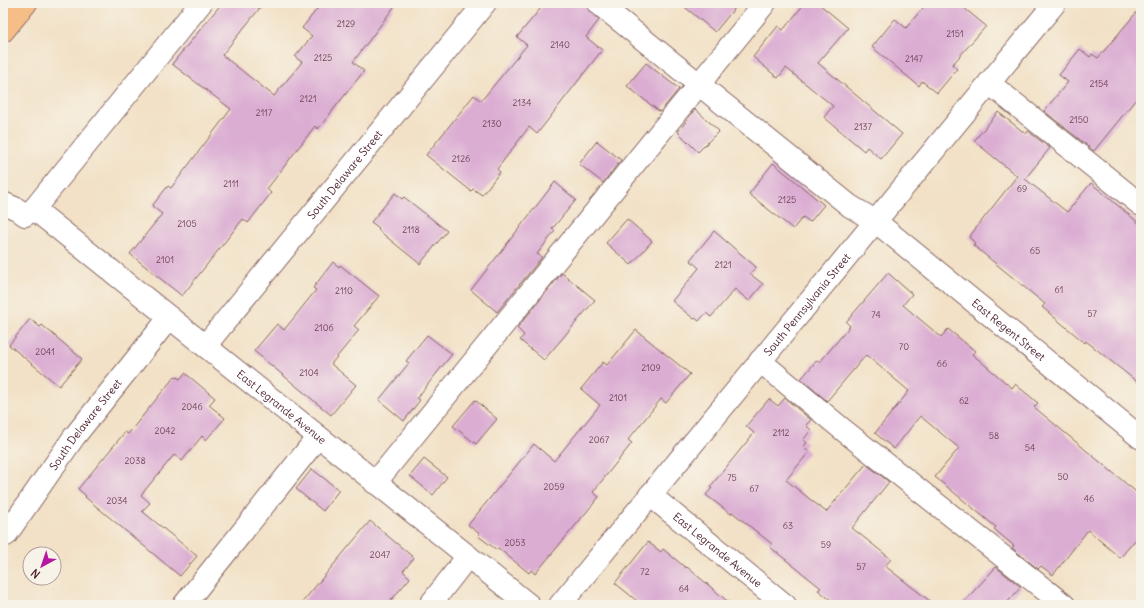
<svg xmlns="http://www.w3.org/2000/svg" width="1144" height="608" viewBox="0 0 1144 608" font-family="Delius,sans-serif">
	<style>
		.building { fill: #dbadd3 }
		.lines { fill: none; stroke-linecap: round; stroke-linejoin: round }
		.minor-casing { stroke: #856361; stroke-width: 24 }
		.major-casing { stroke: #856361; stroke-width: 24 }
		.minor { stroke: #fff; stroke-width: 22 }
		.major { stroke: #f6be87; stroke-width: 22 }
		.labels { text-anchor: middle; dominant-baseline: central; stroke-width: 4; stroke-linejoin: round; paint-order: stroke }
		.number-label { font-size: 9px; fill: #6e4255 }
		.street-label { font-size: 11px; fill: #4a1f2b; stroke: #f7f3e8 }
	</style>
	<rect width="100%" height="100%" fill="#f7f3e8"/>
	<filter id="ink" filterUnits="userSpaceOnUse"><feTurbulence type="fractalNoise" baseFrequency=".025" numOctaves="2"/><feDisplacementMap in="SourceGraphic" scale="8" xChannelSelector="R" yChannelSelector="G"/><feConvolveMatrix kernelMatrix="1 2 1 2 8 2 1 2 1" color-interpolation-filters="sRGB"/></filter>
	<filter id="wash" filterUnits="userSpaceOnUse"><feTurbulence type="fractalNoise" baseFrequency=".012" numOctaves="4" result="noise"/><feDisplacementMap in="SourceGraphic" scale="16" xChannelSelector="R" yChannelSelector="G"/><feGaussianBlur stdDeviation="0.9" result="paint"/><feColorMatrix in="noise" values="0 0 0 0 0 0 0 0 0 0 0 0 0 0 0 0 0 1.4 0 .05"/><feComposite in="paint" operator="in"/></filter>
	<g filter="url(#wash)">
		<rect width="100%" height="100%" fill="#f2e1c6"/>
		<g id="blocks">
			<g class="building">
				<path d="M222,3H264L222,55L274,96L302,62L295,57L312,36L302,28L322,3H397L353,62L364,71L318,129L315,126L267,189L271,193L248,223L243,219L182,296L130,254L162,214L152,206L168,186L171,188L231,109L172,64Z"/>
				<path d="M545,3H586L590,12L599,20L586,37L602,50L537,134L529,127L497,169L500,172L482,195L473,189L471,191L426,155L474,95L481,101L527,45L517,37Z"/>
				<path d="M680,3H739L715,32Z"/>
				<path d="M805,3H818L848,28L818,63L902,134L881,159L867,147L864,151L824,117L833,106L786,68L778,78L753,57L778,26L783,30Z"/>
				<path d="M927,3H958L986,26L952,65L957,69L937,93L922,81L919,86L872,47L895,19L906,28Z"/>
				<path d="M1141,7V93L1094,151L1044,111L1068,82L1059,75L1080,49L1090,57L1092,54L1098,58Z"/>
				<path d="M646,63L679,89L660,112L627,86Z"/>
				<path d="M695,109L719,131L698,152L678,132Z"/>
				<path d="M998,112L1026,134L1028,131L1050,148L1025,179L1067,212L1091,183L1141,225V385L1086,341L1085,343L1042,307L1045,304L973,245L975,243L969,237L1017,176L974,141Z"/>
				<path d="M597,141L621,160L603,183L579,164Z"/>
				<path d="M773,163L824,205L810,222L803,217L793,229L749,194Z"/>
				<path d="M555,182L576,200L552,229L555,231L537,254L542,257L497,312L471,290Z"/>
				<path d="M395,193L402,199L404,197L447,231L420,264L378,230L379,228L371,222Z"/>
				<path d="M627,219L652,241L631,265L606,243Z"/>
				<path d="M714,231L756,267L750,274L763,284L749,301L735,289L711,317L706,313L699,321L695,318L694,319L672,301L699,268L690,260Z"/>
				<path d="M333,262L339,267L340,265L379,296L354,326L359,330L331,364L356,385L331,415L254,351L277,324L284,330L316,290L313,288Z"/>
				<path d="M562,273L595,300L544,360L520,340L524,335L517,328Z"/>
				<path d="M888,273L912,294L903,305L941,337L948,329L975,351L972,354L1012,388L1015,384L1038,403L1034,407L1141,496V533L1120,558L1088,530L1053,575L1041,566L1038,569L1012,548L1014,546L994,529L996,527L935,477L959,448L920,416L894,449L875,433L909,391L866,355L827,401L801,379L817,360L820,362L850,326L846,322Z"/>
				<path d="M30,319L40,327L42,325L82,359L59,386L9,345Z"/>
				<path d="M636,330L690,374L666,403L661,399L628,440L632,443L593,492L599,497L535,574L531,570L529,573L498,548L497,550L478,536L480,534L468,525L534,444L554,461L600,405L581,389L603,362L607,365Z"/>
				<path d="M427,335L452,354L417,398L420,400L404,421L379,400L409,363L406,361Z"/>
				<path d="M185,373L215,398L209,405L225,418L206,440L202,436L182,461L174,455L141,495L150,503L142,511L197,556L180,576L85,497L86,496L78,489L125,432L128,434L175,376L180,379Z"/>
				<path d="M785,398L811,420L806,425L811,430L803,440L807,443L803,447L809,452L786,480L826,512L866,464L889,482L852,528L891,559L885,566L935,605H837L818,590L821,588L770,547L772,544L732,512L731,514L706,495L712,488L710,487L754,433L746,426L769,399L778,406Z"/>
				<path d="M475,400L497,419L476,444L453,426Z"/>
				<path d="M424,459L447,477L433,495L410,476Z"/>
				<path d="M312,469L339,490L323,511L296,489Z"/>
				<path d="M370,521L414,558L403,571L410,578L387,605H300Z"/>
				<path d="M648,542L661,552L663,549L686,568L687,567L732,605H642L615,583Z"/>
				<path d="M996,567L1021,587L1005,605H961Z"/>
			</g>
		</g>
	</g>
	<g filter="url(#ink)">
		<use href="#blocks" fill-opacity="0" stroke="#856361" stroke-width="1"/>
		<g class="lines">
			<g class="minor-casing">
				<g id="minor">
					<path id="s1" d="M598,3L850,206L875,221L891,234L1141,438"/>
					<path d="M989,83L1141,205"/>
					<path d="M3,203L17,209L25,215L34,209L201,3"/>
					<path id="s2" d="M34,209L529,605"/>
					<path id="s3" d="M205,346L485,3"/>
					<path d="M760,361L842,429L1064,605"/>
					<path d="M375,483L765,3"/>
					<path id="s4" d="M650,495L785,605"/>
					<path id="s5" d="M6,535L74,437L169,318"/>
					<path d="M184,605L318,437"/>
					<path d="M430,605L468,556"/>
					<path id="s6" d="M560,605L1055,3"/>
				</g>
			</g>
			<g class="major-casing">
				<path id="major" d="M3,31L26,3"/>
			</g>
			<use href="#minor" class="minor"/>
			<use href="#major" class="major"/>
		</g>
	</g>
	<g class="labels">
		<g class="number-label">
			<text x="346" y="23">2129</text>
			<text x="955" y="33">2151</text>
			<text x="560" y="44">2140</text>
			<text x="323" y="57">2125</text>
			<text x="914" y="58">2147</text>
			<text x="1099" y="83">2154</text>
			<text x="308" y="98">2121</text>
			<text x="522" y="102">2134</text>
			<text x="264" y="112">2117</text>
			<text x="1079" y="119">2150</text>
			<text x="492" y="123">2130</text>
			<text x="863" y="126">2137</text>
			<text x="461" y="158">2126</text>
			<text x="231" y="183">2111</text>
			<text x="1022" y="188">69</text>
			<text x="787" y="199">2125</text>
			<text x="187" y="223">2105</text>
			<text x="411" y="229">2118</text>
			<text x="1035" y="250">65</text>
			<text x="165" y="259">2101</text>
			<text x="723" y="264">2121</text>
			<text x="1059" y="289">61</text>
			<text x="344" y="290">2110</text>
			<text x="1092" y="313">57</text>
			<text x="876" y="314">74</text>
			<text x="324" y="327">2106</text>
			<text x="904" y="346">70</text>
			<text x="45" y="351">2041</text>
			<text x="942" y="363">66</text>
			<text x="651" y="367">2109</text>
			<text x="309" y="372">2104</text>
			<text x="618" y="397">2101</text>
			<text x="964" y="400">62</text>
			<text x="192" y="406">2046</text>
			<text x="165" y="430">2042</text>
			<text x="781" y="432">2112</text>
			<text x="994" y="435">58</text>
			<text x="599" y="439">2067</text>
			<text x="1030" y="447">54</text>
			<text x="135" y="460">2038</text>
			<text x="1063" y="476">50</text>
			<text x="732" y="477">75</text>
			<text x="554" y="486">2059</text>
			<text x="754" y="488">67</text>
			<text x="1089" y="498">46</text>
			<text x="117" y="500">2034</text>
			<text x="788" y="525">63</text>
			<text x="515" y="542">2053</text>
			<text x="826" y="544">59</text>
			<text x="380" y="554">2047</text>
			<text x="861" y="566">57</text>
			<text x="645" y="571">72</text>
			<text x="684" y="588">64</text>
		</g>
		<g class="street-label">
			<text stroke="none"><textPath href="#s3" startOffset="221">South Delaware Street</textPath></text>
			<text stroke="none"><textPath href="#s6" startOffset="389">South Pennsylvania Street</textPath></text>
			<text stroke="none"><textPath href="#s1" startOffset="525">East Regent Street</textPath></text>
			<text stroke="none"><textPath href="#s2" startOffset="317">East Legrande Avenue</textPath></text>
			<text stroke="none"><textPath href="#s5" startOffset="136">South Delaware Street</textPath></text>
			<text stroke="none"><textPath href="#s4" startOffset="87">East Legrande Avenue</textPath></text>
		</g>
	</g>
	<rect width="1144" height="608" fill="none" stroke="#f7f3e8" stroke-width="16"/>
	<g transform="translate(42 566) rotate(220)"><circle r="19" fill="#f7f3e8" stroke="#b29e9c"/>
	<path d="M0-3L7 15L0 10L-7 15Z" fill="#b5179e"/>
	<text y="-6" font-size="11" font-weight="bold" text-anchor="middle" fill="#4a1f2b">N</text>
	</g>
</svg>
